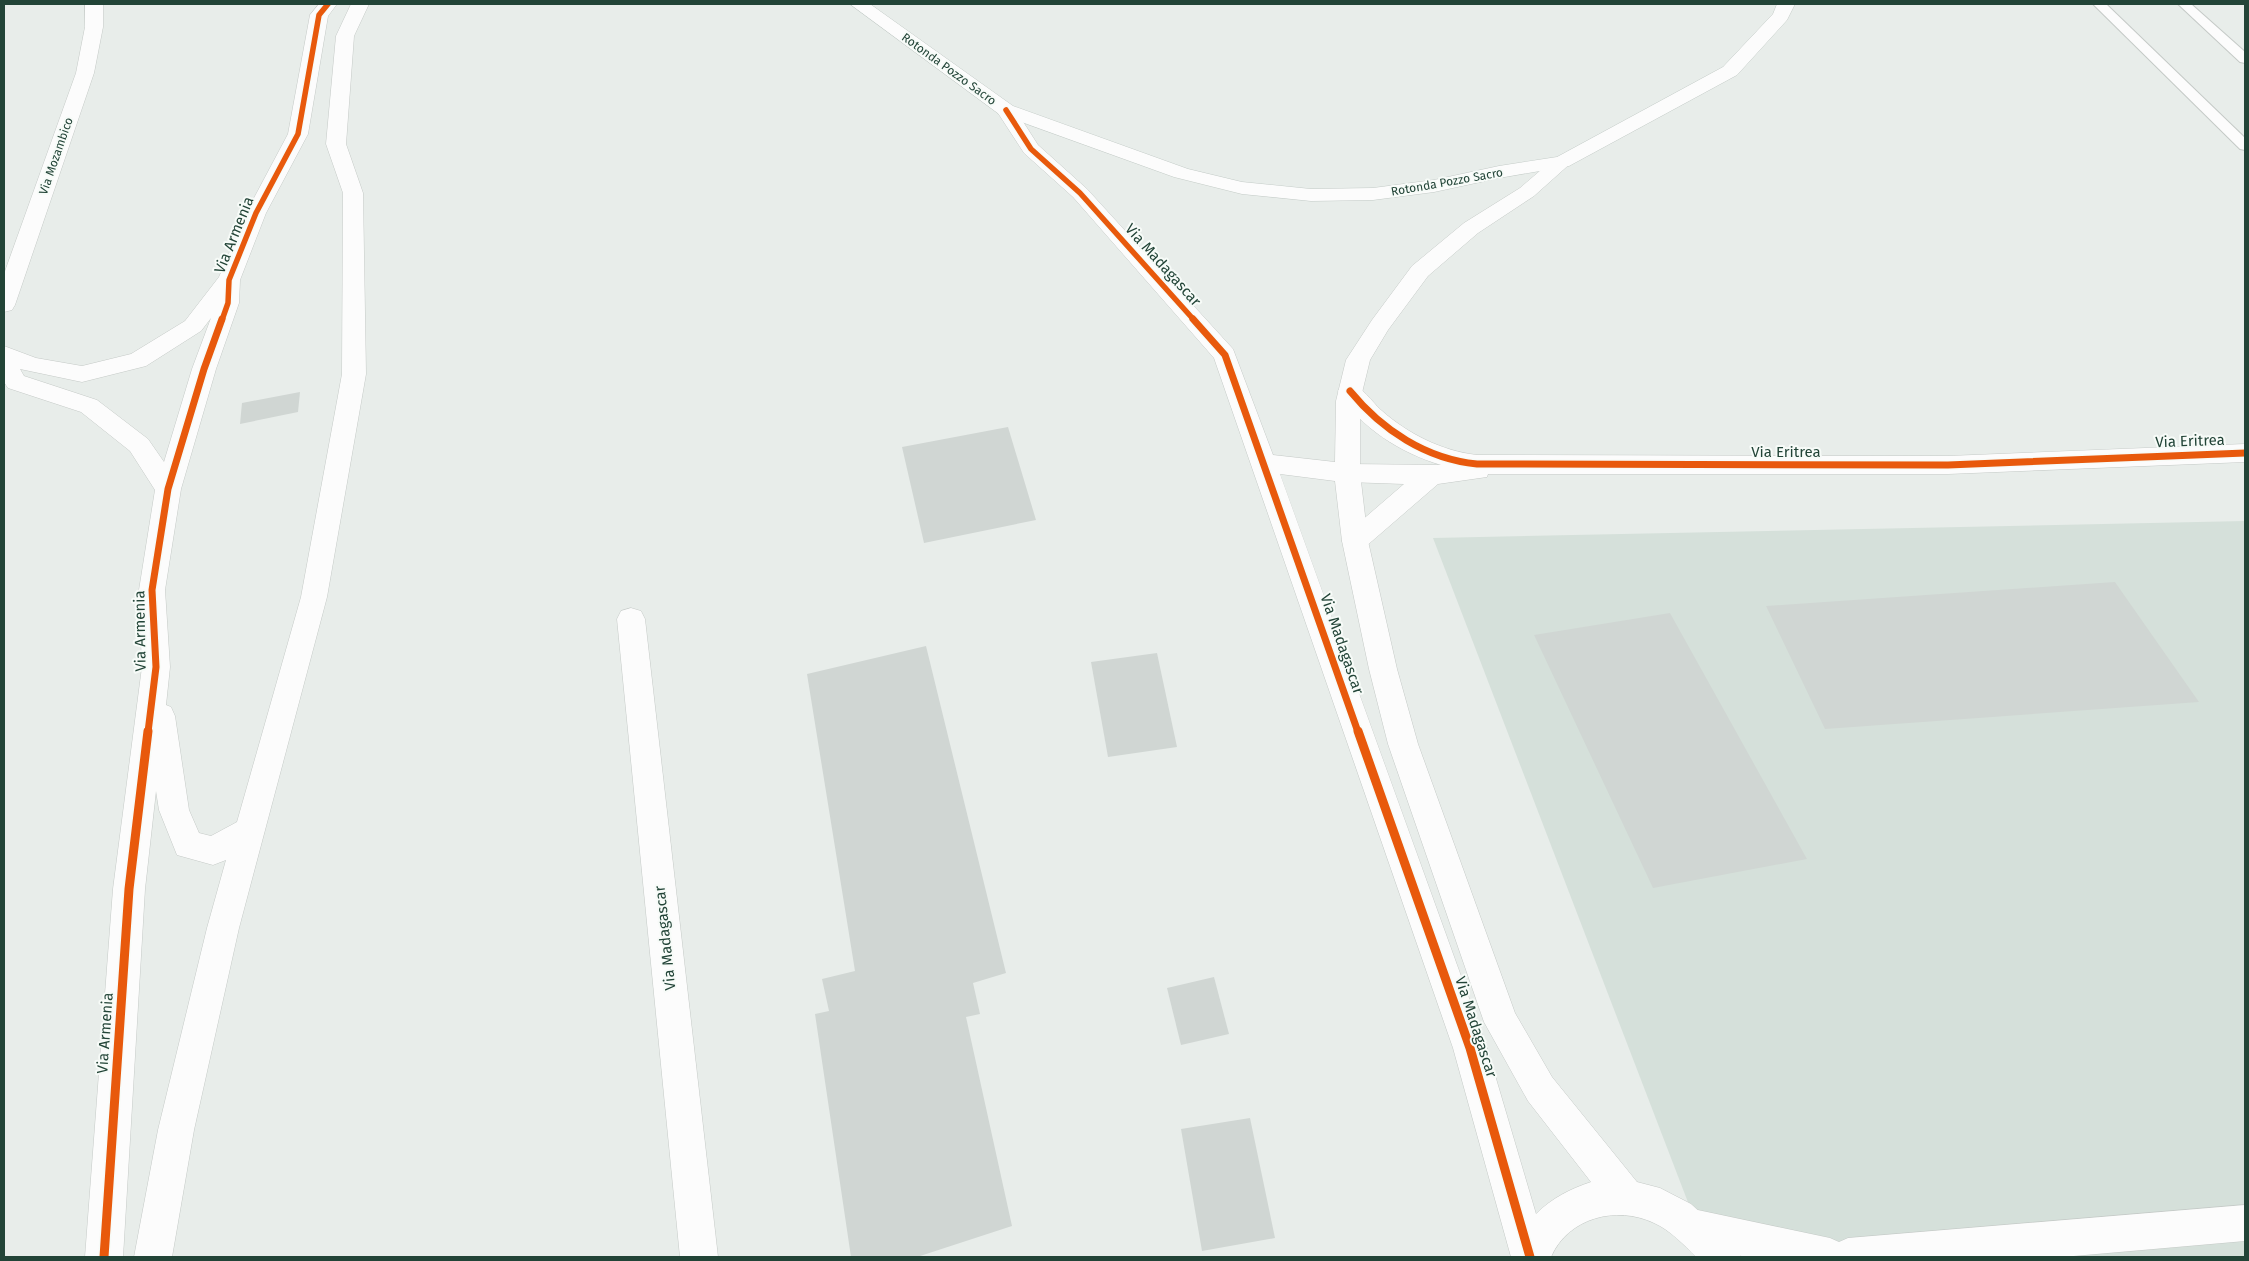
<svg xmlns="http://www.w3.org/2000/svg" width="2249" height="1261" viewBox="0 0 2249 1261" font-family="'Fira Sans',sans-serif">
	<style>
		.built { fill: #d5e0da }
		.building { fill: #d0d6d3 }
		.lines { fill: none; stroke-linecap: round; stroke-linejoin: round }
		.service-casing { stroke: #c5cac7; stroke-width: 2 }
		.minor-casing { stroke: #c5cac7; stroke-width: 1 }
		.tertiary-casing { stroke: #c5cac7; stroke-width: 1 }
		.secondary-casing { stroke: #c3cbc7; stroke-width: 1 }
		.service { fill: #fcfcfc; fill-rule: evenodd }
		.minor { fill: #fcfcfc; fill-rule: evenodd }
		.tertiary { fill: #fcfcfc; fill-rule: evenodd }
		.secondary { fill: #fcfcfc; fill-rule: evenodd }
		.cycleway-far2-casing { stroke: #f7fbf8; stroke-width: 8 }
		.cycleway-far1-casing { stroke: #f7fbf8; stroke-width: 10 }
		.cycleway-casing { stroke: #f7fbf8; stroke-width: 12 }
		.cycleway-far2 { stroke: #e8590c; stroke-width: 5.5 }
		.cycleway-far1 { stroke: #e8590c; stroke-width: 7 }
		.cycleway { stroke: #e8590c; stroke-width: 9 }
		.labels { text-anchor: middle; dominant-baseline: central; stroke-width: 4; stroke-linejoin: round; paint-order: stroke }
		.far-street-label { font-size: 12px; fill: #224437; stroke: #f7fbf8 }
		.street-label { font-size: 15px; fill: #224437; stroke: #f7fbf8 }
	</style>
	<rect width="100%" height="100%" fill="#e8edea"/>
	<path class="built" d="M2245,521V1257H1709L1433,538Z"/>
	<g class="building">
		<path d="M300,392L298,412L240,424L242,403Z"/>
		<path d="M1008,427L1036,520L924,543L902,447Z"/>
		<path d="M2115,582L2199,702L1825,729L1766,606Z"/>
		<path d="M1670,613L1807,859L1653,888L1534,635Z"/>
		<path d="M926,646L1006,973L973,983L980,1014L966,1017L1012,1226L917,1257H851L815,1014L829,1011L822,979L855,971L807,674Z"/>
		<path d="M1157,653L1177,747L1108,757L1091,662Z"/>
		<path d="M1214,977L1229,1034L1181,1045L1167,988Z"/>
		<path d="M1250,1118L1275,1238L1202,1251L1181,1129Z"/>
	</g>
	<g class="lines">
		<g class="service-casing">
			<g id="service">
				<path d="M2093,4H2106L2245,138V150L2240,149Z"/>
				<path d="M2178,4H2191L2245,52V63L2240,62Z"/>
			</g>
		</g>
		<g class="minor-casing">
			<g id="minor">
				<path d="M85,4H103V27L94,73L15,305L12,310L4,312V274L76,73L85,27Z"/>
				<path d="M319,4H337L328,16L308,134L266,213L240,280L239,303L216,369L181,489L165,590L170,667L166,705L171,707L175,716L189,810L199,833L211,836L237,822L301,597L342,374L343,193L326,144L336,36L351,4H369L354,36L346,144L363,193L366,374L327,597L239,928L194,1130L172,1257H134L158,1130L207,928L226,860L213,865L177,855L159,810L156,791L145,889L123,1257H85L113,889L142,667L139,590L155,490L130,451L81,412L8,388L4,382V346L36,358L82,366L131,354L185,321L219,277L246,213L288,134L310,15ZM211,318L192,369L164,462L148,439L97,400L24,376L20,369L82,382L146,366L201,331Z"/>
				<path d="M1350,383C1363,387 1371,401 1381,410C1408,434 1442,451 1477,455L1948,456L2245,444V462L1948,474H1488L1487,477L1438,484L1364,548L1355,551L1346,548L1342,541L1346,534L1404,484L1347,482L1338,480L1334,473L1338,466L1347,464L1441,465C1401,453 1360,428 1338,391L1342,385Z"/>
				<path d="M631,608L641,611L645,619L718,1257H680L617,619L621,611Z"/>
				<path d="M2245,1205V1241L2062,1257H1746L1693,1245L1680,1240L1675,1227L1680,1214L1693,1209L1830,1238L1839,1242L1848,1238Z"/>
			</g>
		</g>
		<g class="tertiary-casing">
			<path id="tertiary" d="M1006,104L1013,106L1038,145L1087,189L1233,349L1273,455L1335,462L1336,401L1346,360L1372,320L1412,266L1464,223L1520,188L1555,158L1562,156L1569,158L1572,162L1534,196L1478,233L1428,276L1388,330L1370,360L1360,401V473L1368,541L1397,669L1418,744L1515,1013L1552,1077L1637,1182L1660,1188L1691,1204L1735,1244L1741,1257H1696C1684,1245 1670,1230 1654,1223C1616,1205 1568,1218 1551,1257H1511L1453,1048L1214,358L1073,197L1024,153L996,110L999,106ZM1280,474L1335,481L1342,541L1369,669L1388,744L1484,1022L1528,1101L1591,1182C1570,1189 1552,1198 1536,1214L1487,1048Z"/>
		</g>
		<g class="secondary-casing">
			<path id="secondary" d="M850,4H870L1013,106L1188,169L1242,182L1311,189L1373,188L1434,180L1499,166L1557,157L1723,67L1773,14L1777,4H1795L1787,20L1737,75L1569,166L1499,178L1434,192L1373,200L1311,201L1242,194L1174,177L999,114Z"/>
		</g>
		<use href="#service" class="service"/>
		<use href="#minor" class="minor"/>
		<use href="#tertiary" class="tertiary"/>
		<use href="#secondary" class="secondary"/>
		<g class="cycleway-far2-casing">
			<g id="cycleway-far2">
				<path d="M1006,110L1031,149L1080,193L1194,320"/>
				<path d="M222,320L228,303L229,280L256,213L298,134L319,15L328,4"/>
			</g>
		</g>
		<g class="cycleway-far1-casing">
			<g id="cycleway-far1">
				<path d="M1193,319L1225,355L1358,732"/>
				<path d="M1350,391C1382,430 1426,459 1477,464L1948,465L2245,453"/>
				<path d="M148,732L156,667L152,590L168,489L204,369L222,319"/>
			</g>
		</g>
		<g class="cycleway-casing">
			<g id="cycleway">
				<path d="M1358,731L1470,1048L1530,1257"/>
				<path d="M104,1257L129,889L148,731"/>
			</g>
		</g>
		<use href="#cycleway-far2" class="cycleway-far2"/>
		<use href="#cycleway-far1" class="cycleway-far1"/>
		<use href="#cycleway" class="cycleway"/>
	</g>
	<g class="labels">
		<g class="far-street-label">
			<text transform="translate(949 69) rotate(36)">Rotonda Pozzo Sacro</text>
			<text transform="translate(56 156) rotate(-71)">Via Mozambico</text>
			<text transform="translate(1447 182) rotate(-10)">Rotonda Pozzo Sacro</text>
		</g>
		<g class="street-label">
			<text transform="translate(234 235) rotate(-68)">Via Armenia</text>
			<text transform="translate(1163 265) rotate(48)">Via Madagascar</text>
			<text transform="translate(2190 441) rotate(-2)">Via Eritrea</text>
			<text x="1786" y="452">Via Eritrea</text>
			<text transform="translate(140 631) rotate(-91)">Via Armenia</text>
			<text transform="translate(1342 644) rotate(71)">Via Madagascar</text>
			<text transform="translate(665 938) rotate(-96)">Via Madagascar</text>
			<text transform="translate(1476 1027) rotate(72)">Via Madagascar</text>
			<text transform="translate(105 1033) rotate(-86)">Via Armenia</text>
		</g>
	</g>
	<rect width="2249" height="1261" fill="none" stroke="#224437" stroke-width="10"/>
</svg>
